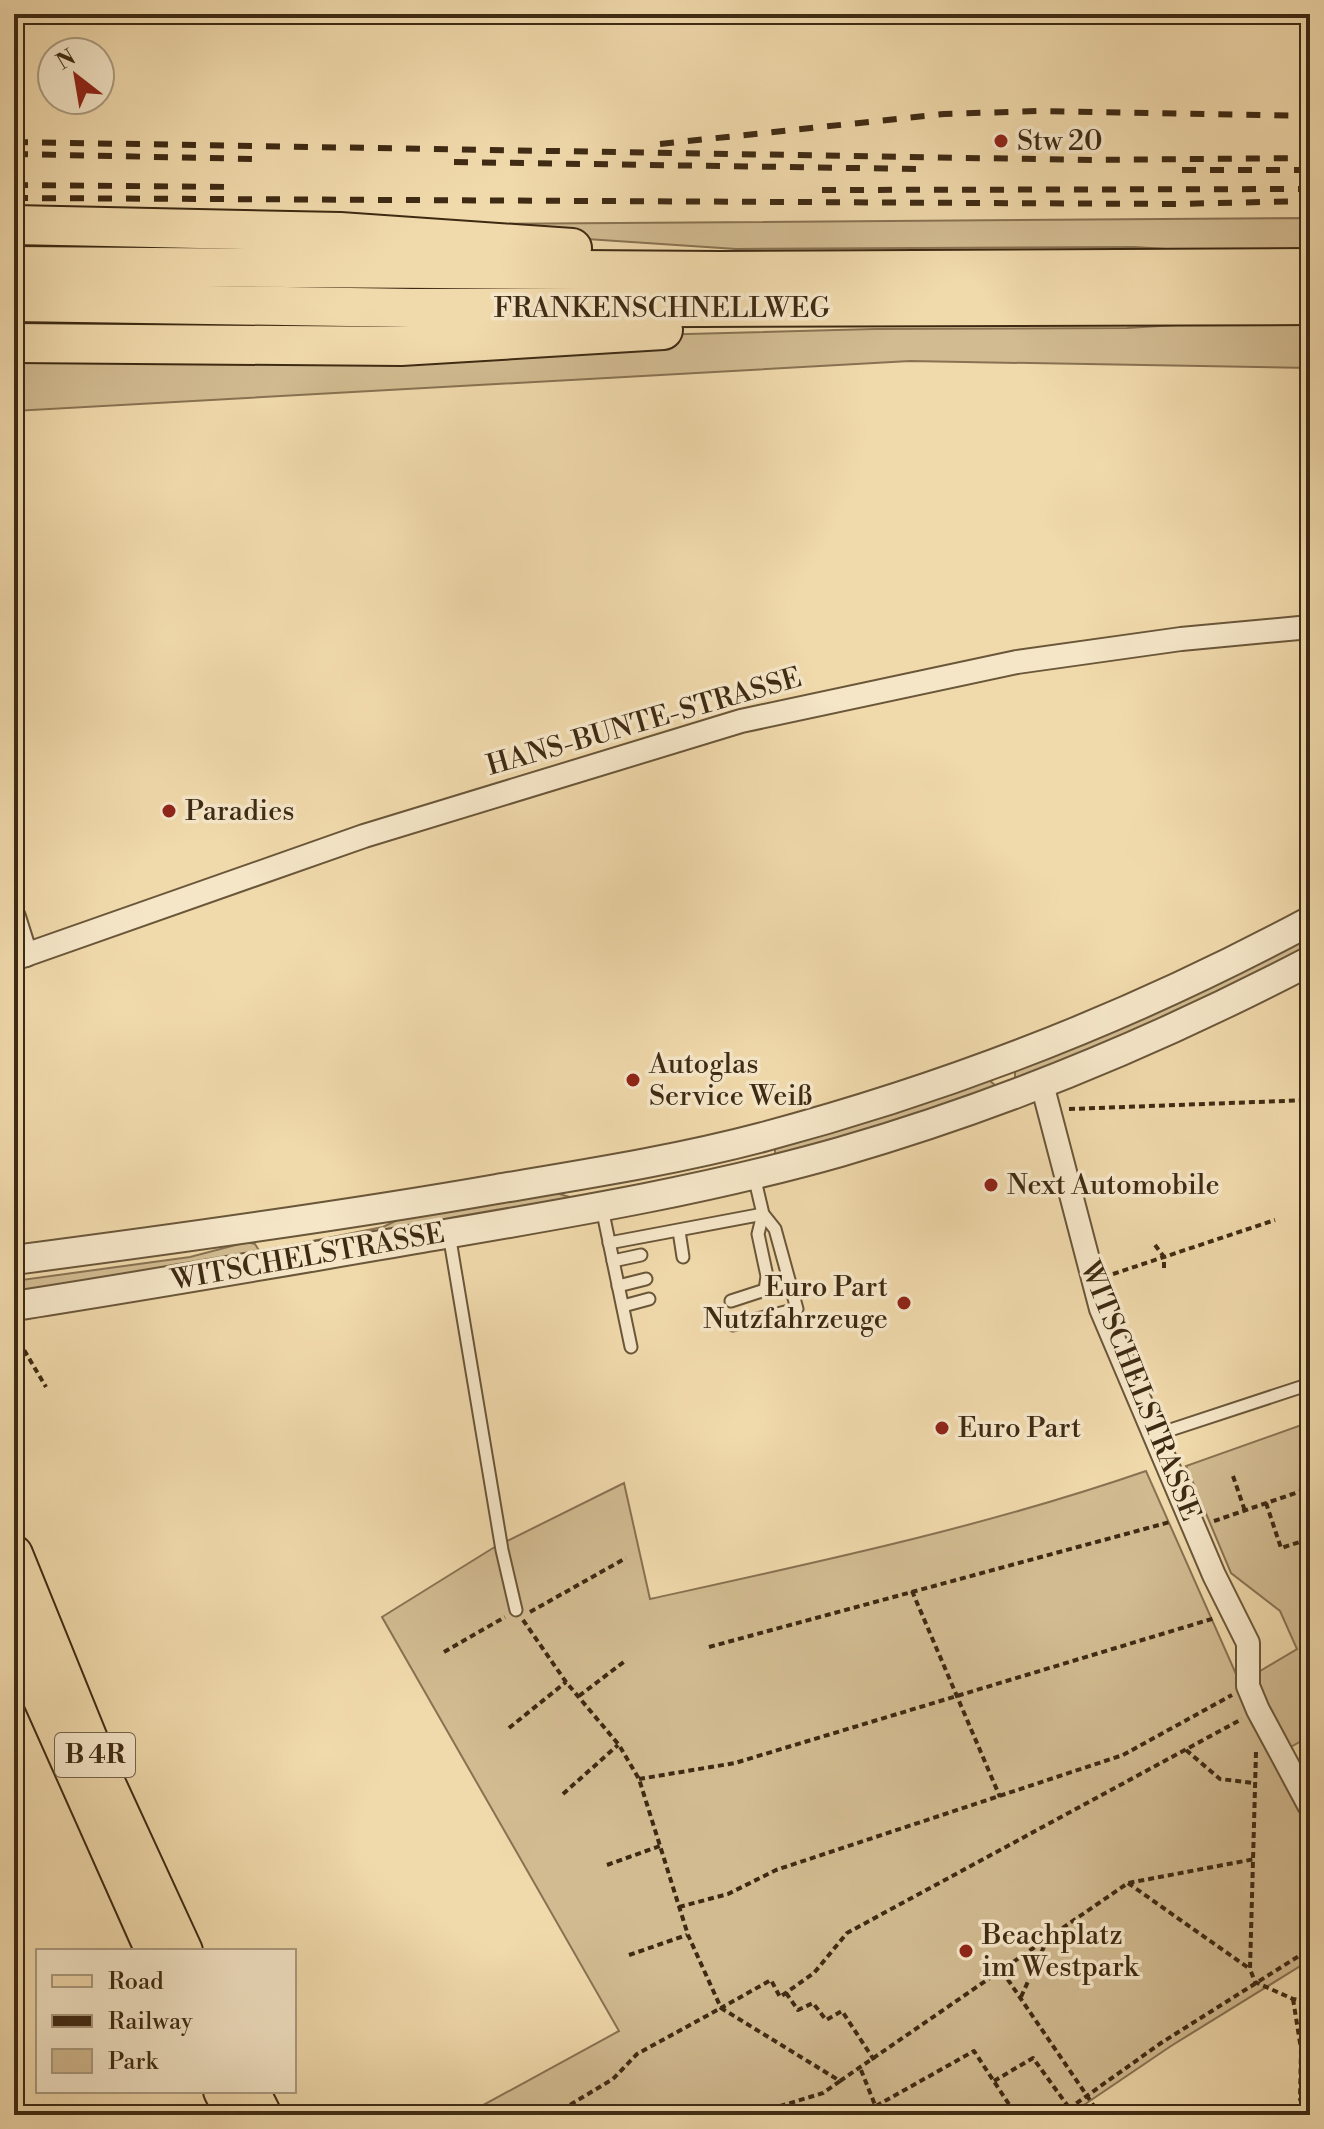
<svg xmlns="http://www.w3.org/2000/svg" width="1324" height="2129" viewBox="0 0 1324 2129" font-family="'Libre Bodoni',serif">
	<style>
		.green { fill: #d2bb91; stroke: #887252; stroke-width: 2 }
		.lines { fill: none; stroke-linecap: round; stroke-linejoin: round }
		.service-casing { stroke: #6a5639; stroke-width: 15 }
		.minor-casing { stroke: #6a5639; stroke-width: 26 }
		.tertiary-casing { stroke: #6a5639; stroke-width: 32 }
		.primary-casing { stroke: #3e2a13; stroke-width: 40 }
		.trunk-casing { stroke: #3e2a13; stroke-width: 42 }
		.path { stroke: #3e2a13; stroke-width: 4; stroke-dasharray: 6 4; stroke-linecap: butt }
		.service { stroke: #f5e6c8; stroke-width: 11 }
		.minor { stroke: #f5e6c8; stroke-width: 22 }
		.tertiary { stroke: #f5e6c8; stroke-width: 28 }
		.primary { stroke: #f0d9ab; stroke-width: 36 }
		.trunk { stroke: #f0d9ab; stroke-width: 38 }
		.rail { stroke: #3e2a13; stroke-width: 6; stroke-dasharray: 14 14; stroke-linecap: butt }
		.poi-dot { fill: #8f2418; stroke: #f5e6c8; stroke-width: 3 }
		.labels { text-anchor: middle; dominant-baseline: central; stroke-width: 7; stroke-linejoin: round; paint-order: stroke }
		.shield { fill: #f5e6c8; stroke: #756249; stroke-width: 2 }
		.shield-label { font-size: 26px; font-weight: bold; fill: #3e2a13 }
		.poi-label { font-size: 28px; fill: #3e2a13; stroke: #f5e6c8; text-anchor: start }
		.street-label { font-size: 28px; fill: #3e2a13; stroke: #f5e6c8 }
	</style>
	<rect width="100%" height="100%" fill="#f0d9ab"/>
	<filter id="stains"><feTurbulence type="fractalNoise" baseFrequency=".0025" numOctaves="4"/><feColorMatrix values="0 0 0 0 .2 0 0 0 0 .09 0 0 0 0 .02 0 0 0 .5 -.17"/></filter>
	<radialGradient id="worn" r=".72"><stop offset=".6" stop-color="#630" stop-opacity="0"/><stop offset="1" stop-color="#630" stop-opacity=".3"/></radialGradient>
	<g class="green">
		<path d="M1310,218V258L1134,247L736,249L481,232L469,224Z"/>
		<path d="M1286,318H1310V368L910,361L14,411V352L874,329L1127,328Z"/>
		<path d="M1310,933V942L1273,969L1019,1083L1015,1078V1068Z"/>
		<path d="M988,1079L997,1087L934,1113L775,1156V1145Z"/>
		<path d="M556,1193L573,1198L284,1251L282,1247L383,1227L404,1217Z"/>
		<path d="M247,1242L255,1244L260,1252L14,1296V1281L190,1257Z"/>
		<path d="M1310,1422V1736L1289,1748L1310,1785V1960L1171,2046L1069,2115H465L619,2031L382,1617L493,1548L624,1483L650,1599C818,1562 984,1527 1146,1471L1240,1683L1297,1649L1280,1611L1231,1573L1186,1466Z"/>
	</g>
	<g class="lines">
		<g class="service-casing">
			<g id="service">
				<path d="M602,1208L631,1347"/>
				<path d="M679,1231L683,1257"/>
				<path d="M449,1234L502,1550L516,1610"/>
				<path d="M609,1243L763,1214L758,1234L767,1276L765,1290L731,1301"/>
				<path d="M613,1261L641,1255"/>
				<path d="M618,1286L646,1279"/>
				<path d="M623,1306L649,1299"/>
				<path d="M733,1325L797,1309L775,1229L763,1214L754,1176"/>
				<path d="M1155,1435L1310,1384"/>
			</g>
		</g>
		<g class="minor-casing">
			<g id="minor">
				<path d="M14,917L26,955"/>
				<path d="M14,959L364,836L741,721L1017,662L1181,639L1310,627"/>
				<path d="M1042,1084L1101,1309L1214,1575L1248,1643V1686L1258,1710L1309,1805"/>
			</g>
		</g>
		<g class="tertiary-casing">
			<g id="tertiary">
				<path d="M14,1260C175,1239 337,1217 497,1189C586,1174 676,1160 763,1137C954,1086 1136,1015 1310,921"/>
				<path d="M14,1306C150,1285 286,1261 422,1238C562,1214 703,1191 840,1152C1003,1105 1159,1040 1310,961"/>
			</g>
		</g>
		<g class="primary-casing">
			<g id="primary">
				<path d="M14,1554L108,1786L184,1951"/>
				<path d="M14,1637L154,1951"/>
				<path d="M222,2091L234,2115"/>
				<path d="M251,2091L263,2115"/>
			</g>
		</g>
		<g class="trunk-casing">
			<g id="trunk">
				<path d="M14,225L340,232L572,248"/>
				<path d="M14,266L721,271L1310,268"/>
				<path d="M14,302L412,308L1310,305"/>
				<path d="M14,343L401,346L663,330"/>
			</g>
		</g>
		<g class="path">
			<path d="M1069,1109L1310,1100"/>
			<path d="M1155,1245L1164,1257V1271"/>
			<path d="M1113,1274L1275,1220"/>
			<path d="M14,1333L46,1387"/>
			<path d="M1233,1476L1245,1511"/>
			<path d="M14,1503L24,1529"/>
			<path d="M1266,1503L1281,1548L1300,1542L1310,1575"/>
			<path d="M1214,1521L1310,1488"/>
			<path d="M912,1591L1000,1797"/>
			<path d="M530,1612L626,1558"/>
			<path d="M523,1620L566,1682L619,1745L639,1779L688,1935L721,2008L771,1980L780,1997L814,1973L847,1933L1242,1719"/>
			<path d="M709,1647L1170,1522"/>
			<path d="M444,1652L505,1617"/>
			<path d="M579,1696L625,1661"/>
			<path d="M509,1728L566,1682"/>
			<path d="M1186,1750L1220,1779L1254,1783"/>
			<path d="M1256,1752L1250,1969L1255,1982L1293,1999L1310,2002"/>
			<path d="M639,1779L735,1763L1215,1618"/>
			<path d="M563,1794L618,1745"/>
			<path d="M607,1865L660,1846"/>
			<path d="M1128,1883L1250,1969"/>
			<path d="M679,1907L728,1894L776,1870L1123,1755L1232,1695"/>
			<path d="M629,1955L687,1935"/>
			<path d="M1002,1971L1100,2115"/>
			<path d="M786,1993L798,2010L813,2003L826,2020L842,2011L874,2060"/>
			<path d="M1021,1997L1047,1940"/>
			<path d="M1293,1999L1301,2049L1300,2099L1306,2115"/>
			<path d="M861,2070L879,2115"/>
			<path d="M1299,2072L1310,2071"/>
			<path d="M994,2081L1033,2058L1070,2109"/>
			<path d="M876,2106L974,2051L1016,2115"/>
			<path d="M553,2115L613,2079L637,2054L721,2008L840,2081L1128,1883L1255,1859"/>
			<path d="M751,2115L823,2093L840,2081"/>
			<path d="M1060,2115L1161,2043L1310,1949"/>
		</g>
		<use href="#service" class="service"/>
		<use href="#minor" class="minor"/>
		<use href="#tertiary" class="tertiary"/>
		<use href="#primary" class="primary"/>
		<use href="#trunk" class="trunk"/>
		<g class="rail">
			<path d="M14,142L1092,160L1310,158"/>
			<path d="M660,144L944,114L1039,111L1310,116"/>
			<path d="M14,154L254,159"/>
			<path d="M454,162L918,169"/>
			<path d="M1182,170H1310"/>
			<path d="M14,185L238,187"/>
			<path d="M822,190L1310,189"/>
			<path d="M14,198L1175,204L1310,201"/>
		</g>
	</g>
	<g class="poi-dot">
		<circle cx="1001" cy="141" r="8"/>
		<circle cx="169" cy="811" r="8"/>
		<circle cx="633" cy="1080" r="8"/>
		<circle cx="991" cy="1185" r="8"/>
		<circle cx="904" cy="1303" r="8"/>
		<circle cx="942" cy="1428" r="8"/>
		<circle cx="966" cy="1951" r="8"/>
	</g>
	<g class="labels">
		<rect class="shield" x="55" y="1733" width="80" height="44" rx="6"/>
		<g class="shield-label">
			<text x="95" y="1755">B 4R</text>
		</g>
		<g class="poi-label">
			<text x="1017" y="141">Stw 20</text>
			<text x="185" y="811">Paradies</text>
			<text x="649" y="1064">Autoglas<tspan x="649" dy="32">Service Weiß</tspan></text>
			<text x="1007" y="1185">Next Automobile</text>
			<text x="888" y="1287" text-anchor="end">Euro Part<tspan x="888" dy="32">Nutzfahrzeuge</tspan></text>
			<text x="958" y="1428">Euro Part</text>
			<text x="982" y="1935">Beachplatz<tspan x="982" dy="32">im Westpark</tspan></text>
		</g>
		<g class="street-label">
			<text x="662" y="308">FRANKENSCHNELLWEG</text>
			<text transform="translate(644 722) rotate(-16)">HANS-BUNTE-STRASSE</text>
			<text transform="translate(308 1257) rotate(-10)">WITSCHELSTRASSE</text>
			<text transform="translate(1140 1391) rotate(68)">WITSCHELSTRASSE</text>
		</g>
	</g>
	<rect width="1324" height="2129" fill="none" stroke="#f0d9ab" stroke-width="48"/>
	<rect x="16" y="16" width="1292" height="2097" fill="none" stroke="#3e2a13" stroke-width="4"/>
	<rect x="24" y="24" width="1276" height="2081" fill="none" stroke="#3e2a13" stroke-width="2"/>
	<rect x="36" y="1949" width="260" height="144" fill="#f5e6c8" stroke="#ac9b80" stroke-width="2"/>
	<rect x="52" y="1975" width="40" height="12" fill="#f0d9ab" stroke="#ac9b80" stroke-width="2"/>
	<text x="108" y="1989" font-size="24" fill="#3e2a13">Road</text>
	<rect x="52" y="2015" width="40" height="12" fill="#3e2a13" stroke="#ac9b80" stroke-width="2"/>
	<text x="108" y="2029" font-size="24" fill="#3e2a13">Railway</text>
	<rect x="52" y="2049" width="40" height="24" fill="#d2bb91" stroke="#ac9b80" stroke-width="2"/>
	<text x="108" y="2069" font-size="24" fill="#3e2a13">Park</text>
	<g transform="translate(76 76) rotate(329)"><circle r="38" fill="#f5e6c8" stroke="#ac9b80" stroke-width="2"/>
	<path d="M0-6L14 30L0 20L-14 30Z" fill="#8f2418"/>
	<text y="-12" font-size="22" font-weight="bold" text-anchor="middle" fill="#3e2a13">N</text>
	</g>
	<rect width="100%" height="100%" filter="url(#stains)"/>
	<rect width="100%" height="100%" fill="url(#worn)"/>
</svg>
